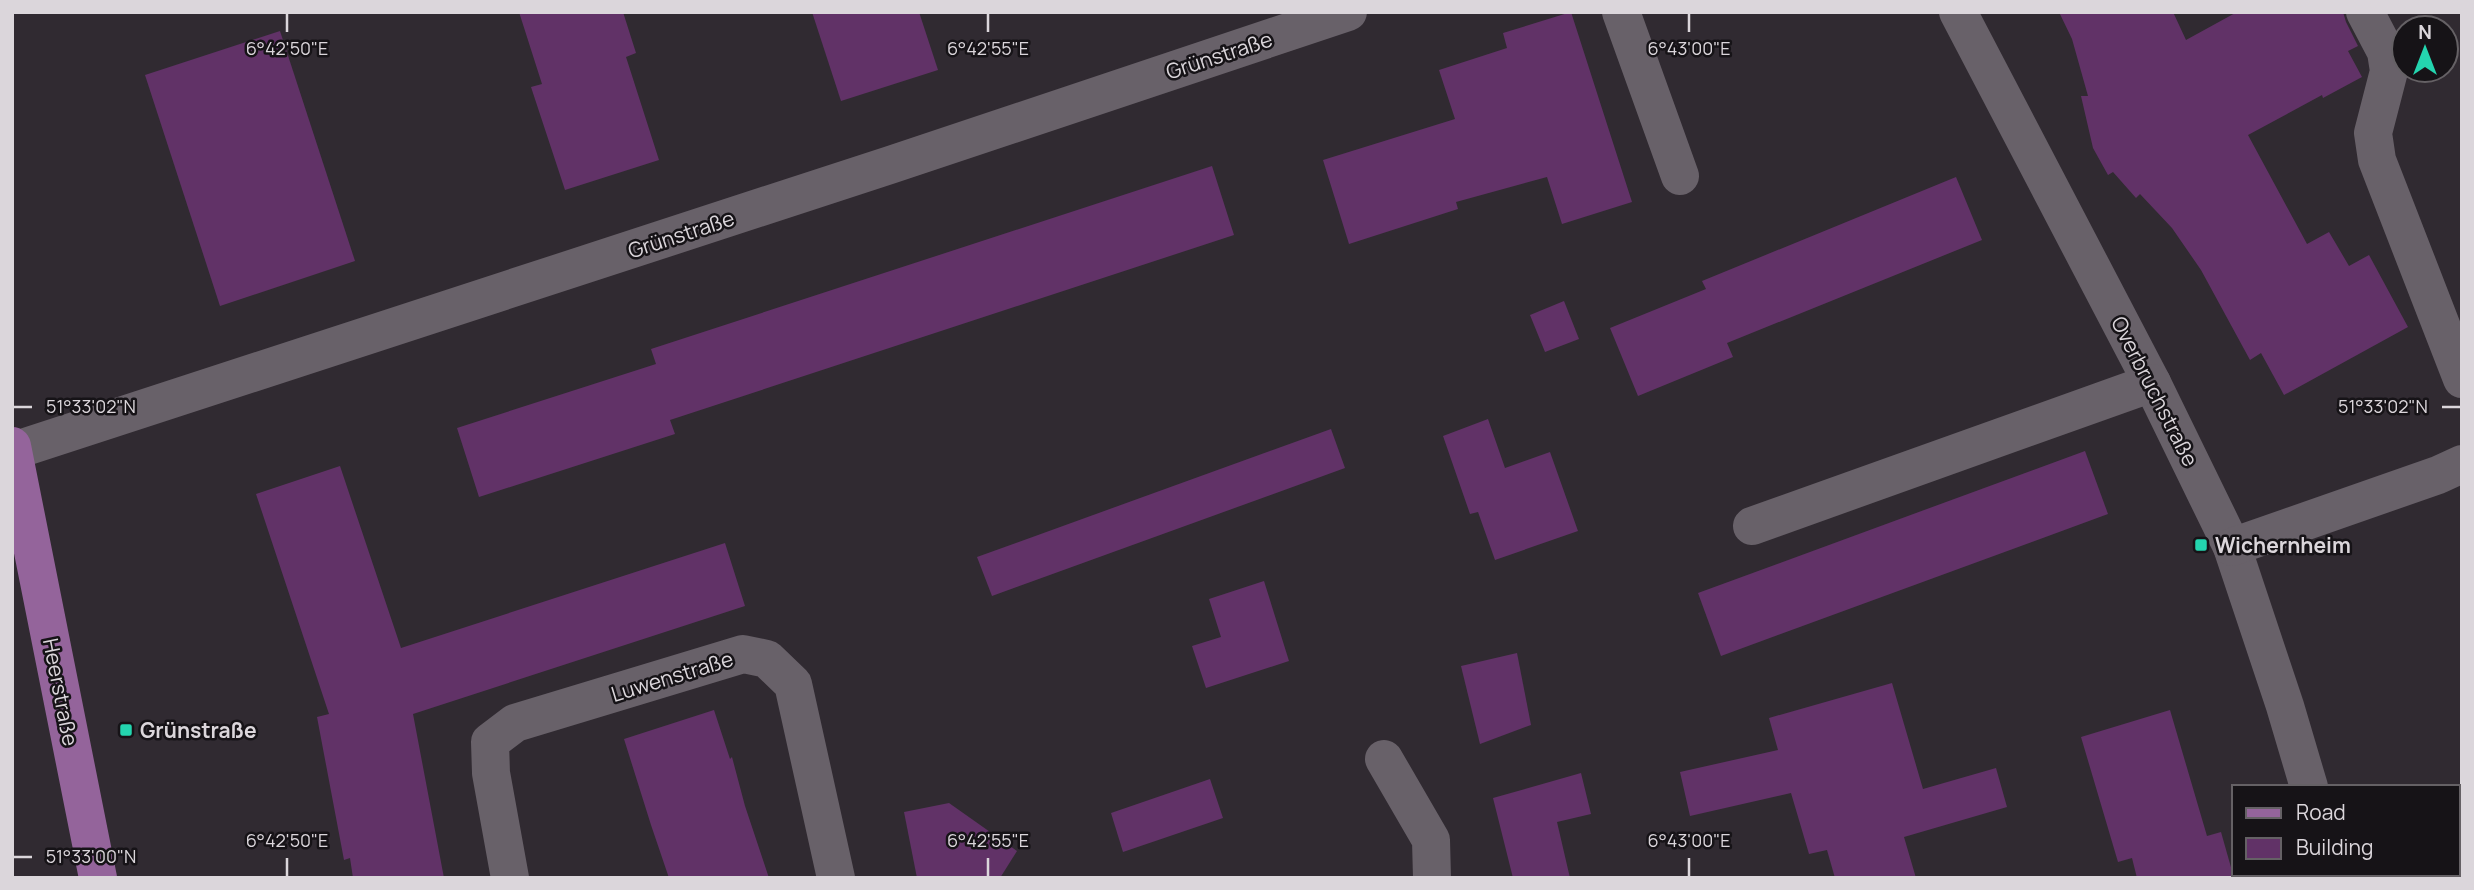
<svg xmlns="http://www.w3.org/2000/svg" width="2474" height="890" viewBox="0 0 2474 890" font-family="Manrope,sans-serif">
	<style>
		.building { fill: #613267 }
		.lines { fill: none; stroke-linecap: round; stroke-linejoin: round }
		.minor { stroke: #686169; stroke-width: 38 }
		.major { stroke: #94649b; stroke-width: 38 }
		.ticks { fill: none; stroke: #dbd6db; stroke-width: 2.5 }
		.poi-dot { fill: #24d5af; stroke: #161317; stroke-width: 2.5 }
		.labels { text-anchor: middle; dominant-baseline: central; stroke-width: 5; stroke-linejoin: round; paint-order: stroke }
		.street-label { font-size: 21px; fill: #dbd6db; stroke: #161317 }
		.poi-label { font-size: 21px; font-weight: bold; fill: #dbd6db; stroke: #161317; text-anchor: start }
		.ticks-label { font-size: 18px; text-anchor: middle; fill: #dbd6db; stroke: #161317; stroke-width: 5; stroke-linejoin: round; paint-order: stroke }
	</style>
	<rect width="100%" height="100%" fill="#302a31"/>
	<g class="building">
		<path d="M519,12H623L636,53L626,57L659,160L565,190L531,87L542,84Z"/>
		<path d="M812,12H919L938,70L841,101Z"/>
		<path d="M1571,12L1632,202L1562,224L1547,177L1456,202L1458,209L1349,244L1323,160L1455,119L1439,70L1507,48L1503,33Z"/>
		<path d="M2059,12H2173L2186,40L2237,12H2343L2346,22L2358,46L2348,51L2362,77L2323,98L2322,95L2248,135L2307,244L2329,232L2349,266L2369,255L2408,327L2284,395L2261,353L2250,360L2201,270L2172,228L2140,194L2136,198L2113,172L2108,175L2093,148L2081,96H2088L2072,39Z"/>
		<path d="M280,31L355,261L220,306L145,75Z"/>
		<path d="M1212,166L1234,235L670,420L675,434L479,497L457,428L656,364L651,349Z"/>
		<path d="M1956,177L1982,240L1727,343L1733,357L1638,396L1610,328L1706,289L1702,281Z"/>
		<path d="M1564,301L1579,339L1545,352L1530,315Z"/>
		<path d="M1488,419L1505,468L1550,452L1578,531L1495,560L1478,512L1470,514L1443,436Z"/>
		<path d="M1331,429L1345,468L992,596L977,557Z"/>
		<path d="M2085,451L2108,514L1721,656L1698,593Z"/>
		<path d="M340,466L401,648L725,543L745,606L413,714L444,878H353L350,858L344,860L317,717L329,714L256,494Z"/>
		<path d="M1264,581L1289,661L1206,688L1192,646L1221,637L1209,599Z"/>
		<path d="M1517,653L1531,725L1480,744L1461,666Z"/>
		<path d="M1892,683L1923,789L1996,768L2007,807L1904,837L1916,878H1835L1827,850L1809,854L1791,793L1690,816L1680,772L1778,750L1769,718Z"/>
		<path d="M714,710L730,759L732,757L745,806L769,878H669L651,825L624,739Z"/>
		<path d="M2170,710L2207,836L2221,832L2234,878H2137L2132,858L2118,862L2081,737Z"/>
		<path d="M1581,773L1591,814L1557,822L1570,878H1513L1493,798Z"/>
		<path d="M1210,779L1223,818L1123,852L1111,813Z"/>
		<path d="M949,803L1017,851L1000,878H917L904,812Z"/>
	</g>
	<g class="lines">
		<g class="minor">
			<path d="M1621,12L1680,176"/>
			<path d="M1958,12L2152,383L2232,547L2285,706L2309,787"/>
			<path d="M2365,12L2386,52L2389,71L2373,133L2377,160L2462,379"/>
			<path d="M13,451L890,165L1348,12"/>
			<path d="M1752,526L2152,383"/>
			<path d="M2232,547L2438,475L2462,464"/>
			<path d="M1384,759L1431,840L1432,878"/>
			<path d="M2335,874L2336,878"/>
			<path d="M510,878L491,773L490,742L515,723L743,654L767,659L793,684L836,878"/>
		</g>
		<path class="major" d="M12,446L98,878"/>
	</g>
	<path class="ticks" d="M287,14V32M988,14V32M1689,14V32M14,407H32M2442,407H2460M14,857H32M287,858V876M988,858V876M1689,858V876"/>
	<g class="poi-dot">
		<rect x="2194" y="538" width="14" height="14" rx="3.5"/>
		<rect x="119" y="723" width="14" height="14" rx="3.5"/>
	</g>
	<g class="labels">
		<g class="street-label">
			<text transform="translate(1219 55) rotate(-18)">Grünstraße</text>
			<text transform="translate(681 234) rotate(-18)">Grünstraße</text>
			<text transform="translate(2155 391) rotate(63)">Overbruchstraße</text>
			<text transform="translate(672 676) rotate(-17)">Luwenstraße</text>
			<text transform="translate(61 692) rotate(79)">Heerstraße</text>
		</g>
		<g class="poi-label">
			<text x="2215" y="545">Wichernheim</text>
			<text x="140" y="730">Grünstraße</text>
		</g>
	</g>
	<g class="ticks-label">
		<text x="287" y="55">6°42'50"E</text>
		<text x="988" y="55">6°42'55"E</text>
		<text x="1689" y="55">6°43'00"E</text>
		<text x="91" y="413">51°33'02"N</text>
		<text x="2383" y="413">51°33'02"N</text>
		<text x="287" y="847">6°42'50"E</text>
		<text x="988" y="847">6°42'55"E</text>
		<text x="1689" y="847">6°43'00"E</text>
		<text x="91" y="863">51°33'00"N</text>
	</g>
	<rect width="2474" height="890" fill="none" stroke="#dbd6db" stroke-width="28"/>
	<rect x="2232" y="785" width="228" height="91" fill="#161317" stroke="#656165" stroke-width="2"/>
	<rect x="2246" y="808" width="35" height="10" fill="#94649b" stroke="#656165" stroke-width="2"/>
	<text x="2296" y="820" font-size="21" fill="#dbd6db">Road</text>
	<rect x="2246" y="838" width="35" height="21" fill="#613267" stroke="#656165" stroke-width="2"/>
	<text x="2296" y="855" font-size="21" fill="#dbd6db">Building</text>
	<g transform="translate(2425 49)"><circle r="33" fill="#161317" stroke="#656165" stroke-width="2"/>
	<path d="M0-5L12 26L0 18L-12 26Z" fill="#24d5af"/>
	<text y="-10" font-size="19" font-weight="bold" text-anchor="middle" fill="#dbd6db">N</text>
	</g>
</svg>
